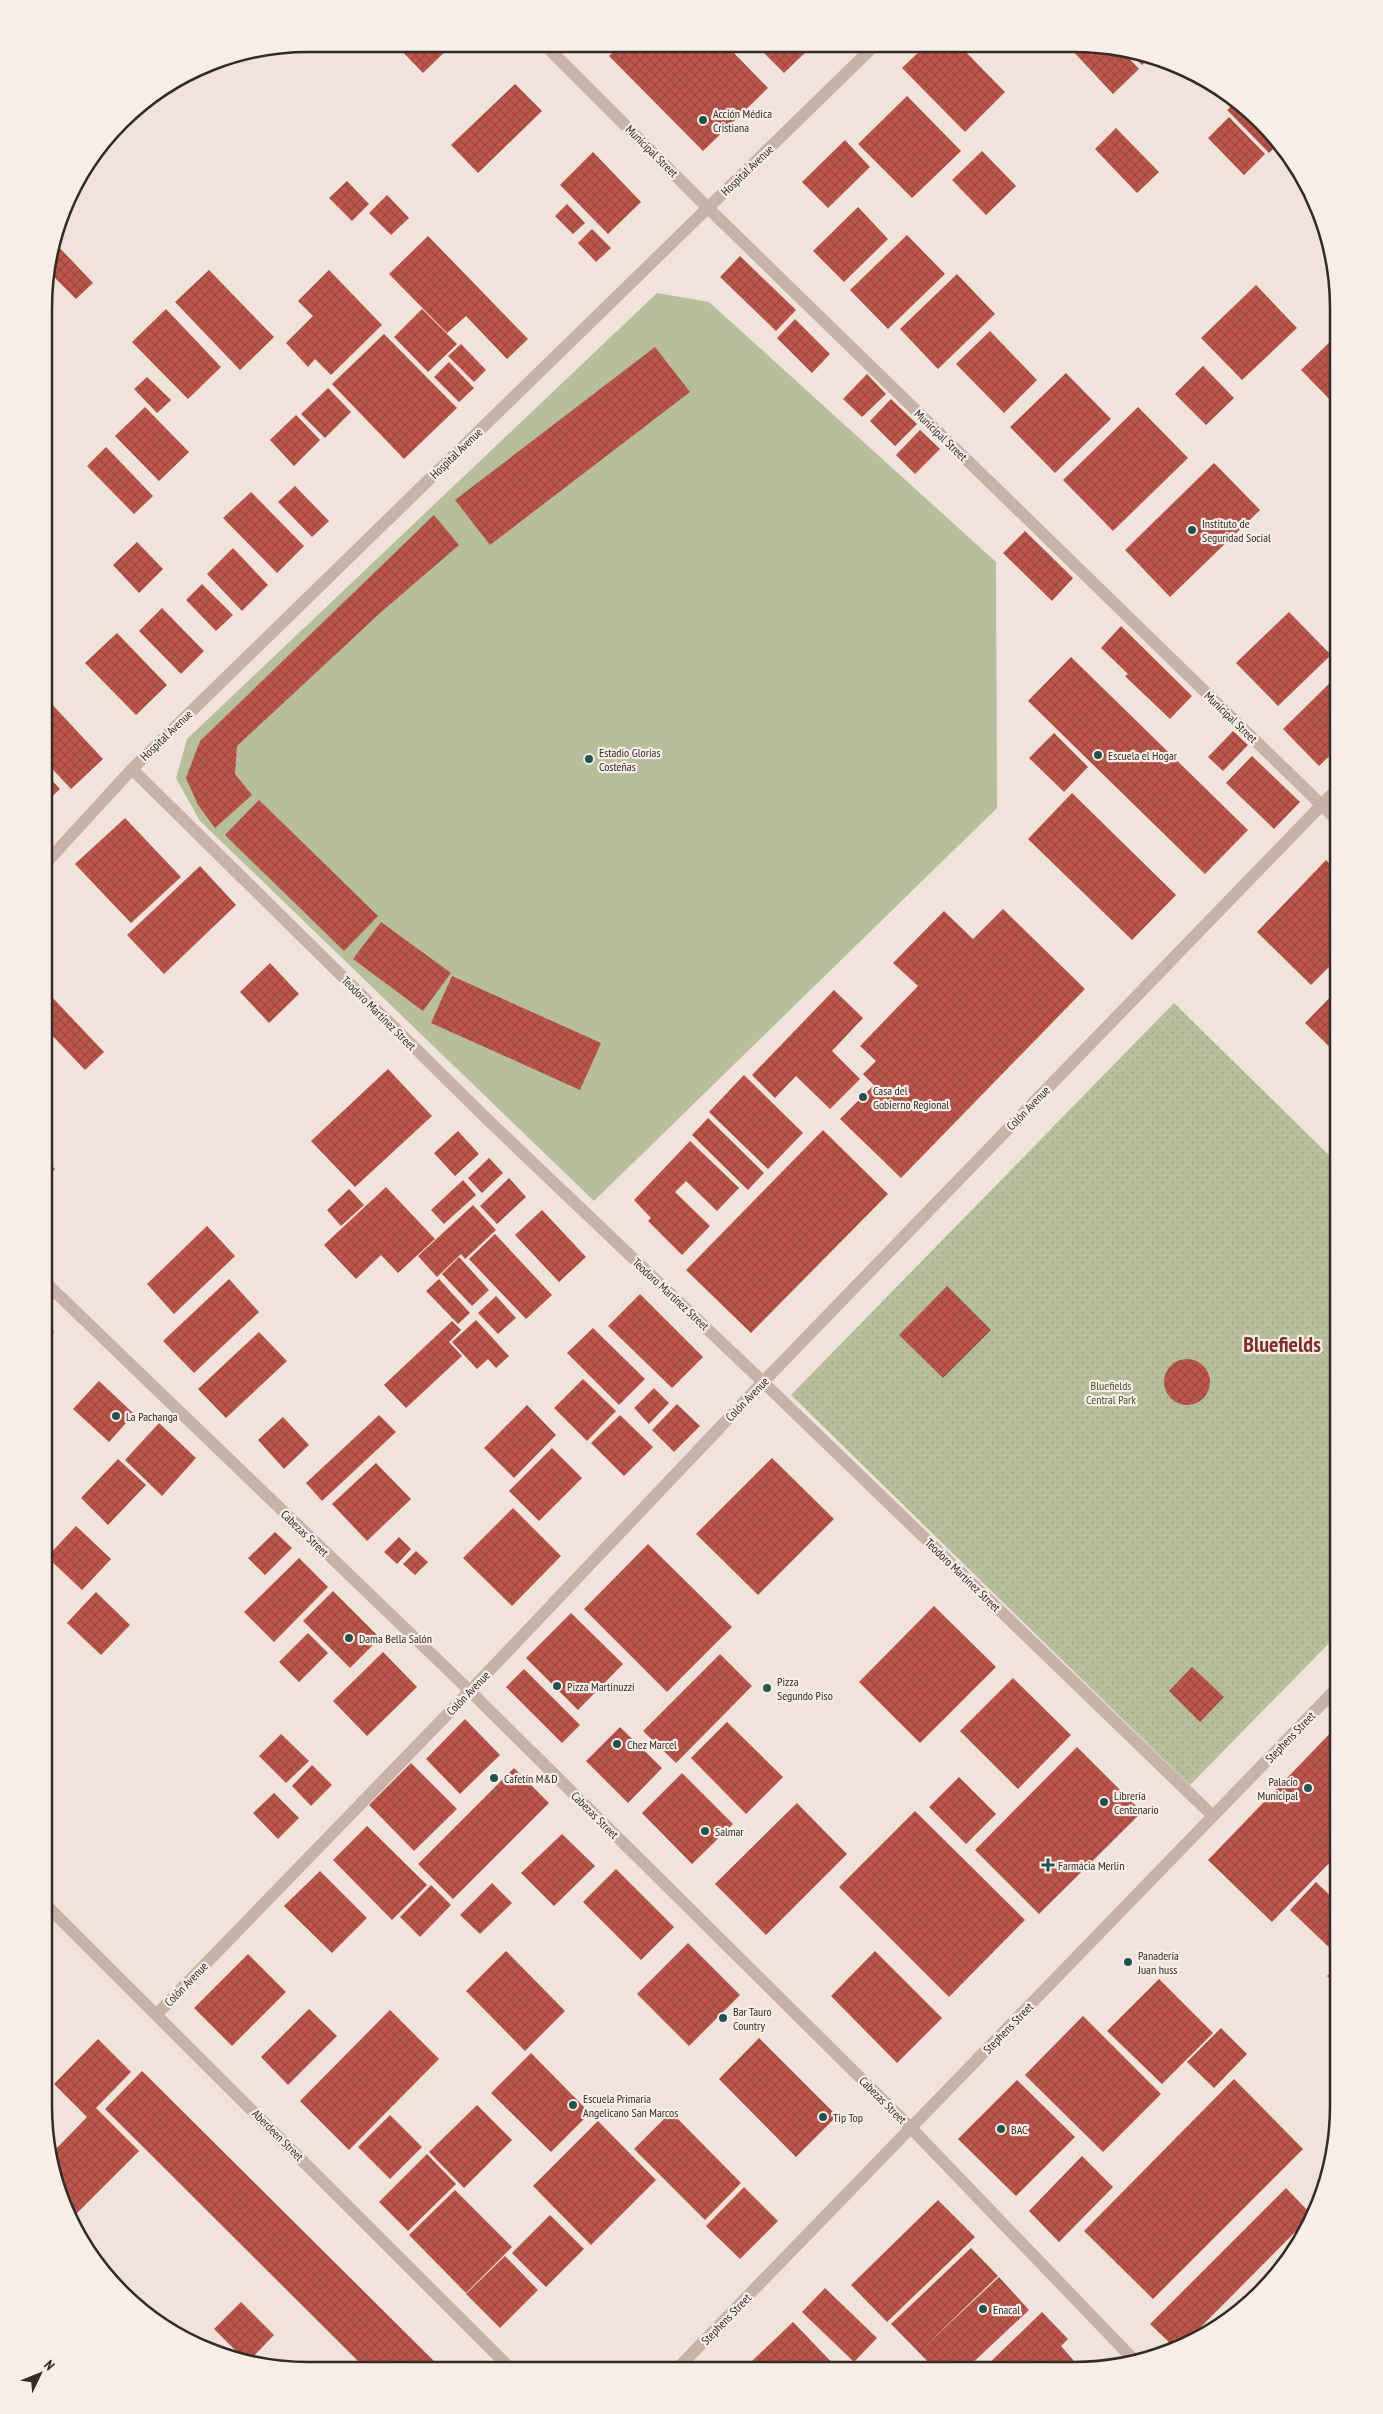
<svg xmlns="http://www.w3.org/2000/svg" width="1383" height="2414" viewBox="0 0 1383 2414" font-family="'PT Sans Narrow',sans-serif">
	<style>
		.park { fill: url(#park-dots) }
		.garden { fill: #b7be9c }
		.building { fill: url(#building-cross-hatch) }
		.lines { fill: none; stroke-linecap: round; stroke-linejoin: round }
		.minor { stroke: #c7b2a8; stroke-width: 12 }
		.poi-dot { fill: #20534f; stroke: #f8eee7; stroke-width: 2 }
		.labels { text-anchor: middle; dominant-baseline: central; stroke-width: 4.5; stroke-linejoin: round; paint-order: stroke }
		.poi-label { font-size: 12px; fill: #342a28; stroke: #f8eee7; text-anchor: start }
		.street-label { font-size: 12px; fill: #342a28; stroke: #f8eee7 }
		.park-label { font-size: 12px; fill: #49512d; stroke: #f8eee7 }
		.town-label { font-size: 22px; font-weight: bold; fill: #7e2f26; stroke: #f8eee7 }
		.rim { fill: none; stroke: #342a28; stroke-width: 2.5 }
	</style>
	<defs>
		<pattern id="park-dots" width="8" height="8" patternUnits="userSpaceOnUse" patternTransform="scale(1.25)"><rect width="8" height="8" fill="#b7be9c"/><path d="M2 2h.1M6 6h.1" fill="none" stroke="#9ea386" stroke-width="1.8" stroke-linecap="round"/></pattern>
		<pattern id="building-cross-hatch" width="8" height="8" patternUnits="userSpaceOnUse" patternTransform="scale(1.25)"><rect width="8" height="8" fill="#be574b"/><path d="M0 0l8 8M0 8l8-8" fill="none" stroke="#9b483e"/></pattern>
	</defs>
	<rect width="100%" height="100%" fill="#f0e3db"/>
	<path class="park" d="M1174,1003L1339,1165V1633L1190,1785L791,1395Z"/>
	<path class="garden" d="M657,293L709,302L996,562L997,808L594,1201L200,821L176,778L187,739Z"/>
	<g class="building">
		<path d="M401,44H422L452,45L423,73L398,47Z"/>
		<path d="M619,46H727L768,88L703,151L609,56Z"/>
		<path d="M758,47H811L784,73Z"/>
		<path d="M923,48H962L1005,92L965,132L902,68Z"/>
		<path d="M1070,48L1120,49L1139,69L1113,94Z"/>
		<path d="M1125,49H1126L1150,57L1142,65Z"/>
		<path d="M515,84L542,111L478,173L451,145Z"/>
		<path d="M907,96L961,151L912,198L858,144Z"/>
		<path d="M1237,101L1249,109L1279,143L1269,153L1227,110Z"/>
		<path d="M1229,117L1265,154L1244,175L1208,138Z"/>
		<path d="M1116,128L1159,172L1137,193L1095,149Z"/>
		<path d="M845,140L870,167L828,208L802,182Z"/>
		<path d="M982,151L1016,186L986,215L952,180Z"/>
		<path d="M593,152L641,202L608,234L560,185Z"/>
		<path d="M347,181L369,204L352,221L329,198Z"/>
		<path d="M387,195L409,218L391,235L369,213Z"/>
		<path d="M567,204L585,223L573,234L555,216Z"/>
		<path d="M858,207L888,239L844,282L813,251Z"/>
		<path d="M592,229L611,248L596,262L578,243Z"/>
		<path d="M907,235L945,274L888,329L850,290Z"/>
		<path d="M428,236L528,339L507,359L466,316L447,333L389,274Z"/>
		<path d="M55,243L93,283L76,299L47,270Z"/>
		<path d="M740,256L796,310L776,331L720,277Z"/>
		<path d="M209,270L274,337L240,370L175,302Z"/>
		<path d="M329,270L382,325L331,375L315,359L308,367L286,343L313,316L298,301Z"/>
		<path d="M957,274L995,314L938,369L900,329Z"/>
		<path d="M1256,285L1297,328L1242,380L1201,338Z"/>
		<path d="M166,309L221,367L188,399L132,342Z"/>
		<path d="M422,309L457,344L428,372L394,337Z"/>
		<path d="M795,319L830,354L812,373L777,338Z"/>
		<path d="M990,331L1037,380L1004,413L956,364Z"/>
		<path d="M1339,333V409L1301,370Z"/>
		<path d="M384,334L457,408L404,459L332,384Z"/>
		<path d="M461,344L486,370L474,382L448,356Z"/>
		<path d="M655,347L690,392L490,545L455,500Z"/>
		<path d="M449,362L474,388L459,402L434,377Z"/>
		<path d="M1203,366L1234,398L1206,425L1175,394Z"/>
		<path d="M1066,373L1111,419L1055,473L1010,427Z"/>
		<path d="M867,374L886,394L862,417L843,399Z"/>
		<path d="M147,377L171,400L157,413L134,389Z"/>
		<path d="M328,388L351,412L325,438L301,414Z"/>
		<path d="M891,399L917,424L895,446L870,421Z"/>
		<path d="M145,407L189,452L159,481L115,436Z"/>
		<path d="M1138,407L1188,458L1113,531L1063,480Z"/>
		<path d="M296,415L320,440L294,466L270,440Z"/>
		<path d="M920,430L940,449L915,474L896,455Z"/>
		<path d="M106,447L153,496L134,514L87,466Z"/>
		<path d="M1214,463L1260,510L1170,597L1125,550Z"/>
		<path d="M295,486L329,521L312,537L278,502Z"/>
		<path d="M251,492L304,546L277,573L223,518Z"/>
		<path d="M434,515L459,545L379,614L237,746L235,774L252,795L215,828L198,805L186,778L200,741Z"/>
		<path d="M1025,531L1073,578L1052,601L1003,553Z"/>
		<path d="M137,542L163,569L139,593L113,565Z"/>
		<path d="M233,548L268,585L242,611L207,574Z"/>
		<path d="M202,584L233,615L216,631L186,600Z"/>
		<path d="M162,608L204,651L181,674L139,631Z"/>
		<path d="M1289,612L1331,655L1278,706L1236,663Z"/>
		<path d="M1121,626L1192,696L1170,719L1125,676L1128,674L1101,648Z"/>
		<path d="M117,633L167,685L136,715L85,663Z"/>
		<path d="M1071,657L1248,830L1205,874L1028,701Z"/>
		<path d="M1339,674V747L1319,766L1283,729Z"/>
		<path d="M48,700L103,759L71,789L45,761V702Z"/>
		<path d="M1233,731L1248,745L1223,771L1208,757Z"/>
		<path d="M1054,733L1088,767L1064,792L1029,758Z"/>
		<path d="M1252,756L1300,802L1274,829L1226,783Z"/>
		<path d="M45,773L60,789L45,803Z"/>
		<path d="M1072,793L1176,895L1132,940L1028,839Z"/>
		<path d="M259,800L378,916L344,951L225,835Z"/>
		<path d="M125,818L181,877L131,923L75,864Z"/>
		<path d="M1326,860L1339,873V957L1311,985L1257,932Z"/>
		<path d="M200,866L236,905L164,974L127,935Z"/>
		<path d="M1003,909L1085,989L901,1178L840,1119L874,1085L863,1074L876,1061L860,1046L918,986L893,963L944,911L973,939Z"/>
		<path d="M381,922L451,973L423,1011L353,959Z"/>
		<path d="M270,963L299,994L269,1023L240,992Z"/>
		<path d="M452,976L601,1043L580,1090L431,1023Z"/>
		<path d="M1339,988V1056L1305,1023Z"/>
		<path d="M834,990L863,1018L832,1051L860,1079L830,1109L796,1076L775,1098L752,1075Z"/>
		<path d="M50,995L104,1052L85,1070L45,1028V1000Z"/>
		<path d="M388,1069L432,1116L355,1187L311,1141Z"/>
		<path d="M744,1075L803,1133L768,1169L709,1112Z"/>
		<path d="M708,1118L764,1173L748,1190L692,1135Z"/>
		<path d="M823,1130L888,1194L751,1333L686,1270Z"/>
		<path d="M458,1131L479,1154L455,1176L434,1153Z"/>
		<path d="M690,1141L739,1188L717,1211L686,1181L675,1192L710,1226L682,1255L648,1221L651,1218L634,1200Z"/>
		<path d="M489,1158L503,1173L482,1193L468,1178Z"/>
		<path d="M45,1159L55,1169L45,1179Z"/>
		<path d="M509,1178L526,1197L497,1224L480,1206Z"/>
		<path d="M463,1180L476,1195L444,1224L431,1210Z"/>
		<path d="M386,1187L435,1239L398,1273L381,1255L356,1279L324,1245Z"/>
		<path d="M349,1189L364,1205L341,1226L327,1210Z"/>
		<path d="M473,1205L496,1230L465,1259L461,1254L437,1277L418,1256Z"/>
		<path d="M542,1210L586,1257L559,1282L515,1235Z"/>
		<path d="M207,1226L235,1256L174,1314L147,1284Z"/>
		<path d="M495,1234L552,1295L526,1319L469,1259Z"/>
		<path d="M459,1257L489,1290L472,1306L442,1274Z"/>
		<path d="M229,1279L259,1312L194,1373L163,1341Z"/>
		<path d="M439,1279L470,1313L458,1324L426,1291Z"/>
		<path d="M947,1286L991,1330L943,1378L899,1335Z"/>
		<path d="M640,1294L703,1357L672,1388L608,1326Z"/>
		<path d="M496,1296L516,1318L498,1334L478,1313Z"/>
		<path d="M476,1320L509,1356L496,1368L488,1359L477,1369L452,1342Z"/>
		<path d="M452,1321L461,1330L449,1342L462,1356L406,1408L384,1385Z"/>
		<path d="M45,1323L54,1332L45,1341Z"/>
		<path d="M593,1328L645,1379L619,1405L567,1353Z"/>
		<path d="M259,1332L287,1361L226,1418L198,1389Z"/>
		<circle cx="1187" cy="1382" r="23"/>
		<path d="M583,1379L616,1411L587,1441L554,1408Z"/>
		<path d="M99,1381L134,1414L109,1442L73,1409Z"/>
		<path d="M654,1388L669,1403L649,1424L634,1408Z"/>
		<path d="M677,1404L700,1426L674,1452L652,1430Z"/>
		<path d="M527,1405L556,1435L514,1478L484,1448Z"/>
		<path d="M379,1415L396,1432L322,1501L306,1483Z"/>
		<path d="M620,1415L653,1447L624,1476L591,1443Z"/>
		<path d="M283,1417L309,1445L284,1469L258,1440Z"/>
		<path d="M159,1423L196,1458L162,1496L125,1460Z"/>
		<path d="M552,1448L582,1478L539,1521L509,1491Z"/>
		<path d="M772,1458L834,1519L758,1595L696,1534Z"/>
		<path d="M118,1459L146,1485L108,1525L81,1498Z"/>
		<path d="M376,1463L411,1499L367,1541L332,1504Z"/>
		<path d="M513,1508L561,1556L512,1606L463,1558Z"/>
		<path d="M76,1526L111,1559L82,1590L47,1557Z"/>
		<path d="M275,1532L292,1548L265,1575L248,1558Z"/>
		<path d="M399,1537L411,1549L397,1564L384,1552Z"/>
		<path d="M648,1544L732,1627L667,1692L584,1609Z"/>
		<path d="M416,1551L428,1562L415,1575L403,1564Z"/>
		<path d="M299,1558L328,1587L274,1642L244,1612Z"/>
		<path d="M333,1591L380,1638L350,1668L303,1621Z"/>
		<path d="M96,1592L130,1625L101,1655L67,1623Z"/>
		<path d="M934,1606L996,1667L920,1743L859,1682Z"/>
		<path d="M571,1613L623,1664L578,1710L526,1658Z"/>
		<path d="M308,1633L328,1653L299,1682L279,1662Z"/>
		<path d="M383,1652L417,1687L367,1736L333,1701Z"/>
		<path d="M720,1654L752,1686L676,1763L643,1731Z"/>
		<path d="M1192,1667L1224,1697L1200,1722L1169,1691Z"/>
		<path d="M524,1669L580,1725L562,1743L506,1687Z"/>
		<path d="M1013,1678L1071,1735L1018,1789L960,1731Z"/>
		<path d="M465,1719L500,1755L460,1794L426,1759Z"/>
		<path d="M727,1722L783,1777L746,1814L691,1758Z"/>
		<path d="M1339,1724V1853L1272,1922L1208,1860Z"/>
		<path d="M620,1727L662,1768L628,1803L586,1761Z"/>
		<path d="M281,1734L309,1761L286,1783L259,1756Z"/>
		<path d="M1077,1747L1142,1812L1039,1914L975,1850Z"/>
		<path d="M411,1763L457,1809L414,1851L369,1805Z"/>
		<path d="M312,1765L332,1785L311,1806L292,1786Z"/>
		<path d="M514,1768L549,1803L453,1899L418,1864Z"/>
		<path d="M682,1773L733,1824L692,1864L642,1813Z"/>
		<path d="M959,1777L996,1814L966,1844L929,1807Z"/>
		<path d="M274,1793L299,1818L278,1839L253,1813Z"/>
		<path d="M797,1803L847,1854L766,1935L715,1884Z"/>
		<path d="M915,1811L1025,1920L949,1997L839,1887Z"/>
		<path d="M367,1826L427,1885L392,1920L333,1860Z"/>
		<path d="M562,1834L595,1866L554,1906L521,1873Z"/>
		<path d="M616,1869L674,1927L641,1960L583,1902Z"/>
		<path d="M320,1871L367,1918L332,1953L284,1906Z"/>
		<path d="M1316,1882L1339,1904V1951L1336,1954L1290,1910Z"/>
		<path d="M492,1883L512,1903L480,1934L460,1915Z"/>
		<path d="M431,1885L451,1905L420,1937L400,1917Z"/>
		<path d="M688,1943L740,1995L689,2046L637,1994Z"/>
		<path d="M506,1951L565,2011L525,2051L466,1991Z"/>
		<path d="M875,1951L942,2018L897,2063L831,1996Z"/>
		<path d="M248,1954L286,1992L232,2046L194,2008Z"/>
		<path d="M1339,1965V1987L1327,1976Z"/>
		<path d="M1159,1979L1213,2033L1162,2084L1107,2031Z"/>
		<path d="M309,2009L337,2036L288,2085L261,2057Z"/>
		<path d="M390,2010L439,2059L349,2150L300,2101Z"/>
		<path d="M1083,2016L1161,2094L1103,2152L1025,2075Z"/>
		<path d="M1221,2028L1247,2054L1214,2088L1187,2062Z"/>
		<path d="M759,2038L837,2116L796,2157L719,2079Z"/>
		<path d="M98,2039L131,2072L96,2108L139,2151L72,2218L58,2191L52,2153L87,2117L54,2084Z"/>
		<path d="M531,2053L590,2113L551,2152L491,2093Z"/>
		<path d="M142,2071L441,2368H365L105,2109Z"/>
		<path d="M1234,2079L1303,2149L1153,2299L1084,2231Z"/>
		<path d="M1017,2080L1075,2137L1016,2196L958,2139Z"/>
		<path d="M477,2105L512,2140L464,2188L429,2152Z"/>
		<path d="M671,2112L741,2183L705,2220L634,2149Z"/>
		<path d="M390,2115L422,2147L390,2179L358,2147Z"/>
		<path d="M598,2121L656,2180L591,2245L533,2186Z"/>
		<path d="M427,2154L456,2184L408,2231L379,2202Z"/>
		<path d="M1082,2156L1113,2187L1059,2242L1029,2211Z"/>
		<path d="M744,2187L778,2221L740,2259L706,2226Z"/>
		<path d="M1286,2188L1312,2215L1186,2342L1175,2348L1150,2324Z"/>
		<path d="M455,2190L512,2247L466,2293L409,2235Z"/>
		<path d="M938,2200L975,2237L887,2322L851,2285Z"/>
		<path d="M550,2215L584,2249L546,2287L512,2253Z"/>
		<path d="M971,2248L998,2276L921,2350L999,2277L1029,2310L965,2370H936L891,2324Z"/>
		<path d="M505,2256L538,2290L500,2328L466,2294Z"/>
		<path d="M825,2288L877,2338L854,2362L802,2312Z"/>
		<path d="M241,2302L274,2335L249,2361L245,2360L214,2329Z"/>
		<path d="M1042,2312L1068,2339L1061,2346L1075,2362L1067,2370H982Z"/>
		<path d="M793,2322L839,2370L760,2369L752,2361Z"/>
	</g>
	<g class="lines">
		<g class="minor">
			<path d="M545,45L708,208L1339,822"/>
			<path d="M132,769L489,1121L763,1382L1213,1816"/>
			<path d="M45,864L132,769L873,47"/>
			<path d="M45,1282L470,1691L911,2128L1134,2360"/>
			<path d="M44,1903L511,2369"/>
			<path d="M157,2014L470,1691L763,1382L1339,787"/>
			<path d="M677,2369L1339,1686"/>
		</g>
	</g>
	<g class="poi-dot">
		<circle cx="703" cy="120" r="5"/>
		<circle cx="1192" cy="530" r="5"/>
		<circle cx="1098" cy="755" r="5"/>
		<circle cx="589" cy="759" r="5"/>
		<circle cx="863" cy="1097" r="5"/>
		<circle cx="116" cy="1416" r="5"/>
		<circle cx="349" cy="1638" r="5"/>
		<circle cx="557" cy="1686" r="5"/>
		<circle cx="767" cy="1688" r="5"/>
		<circle cx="617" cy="1744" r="5"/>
		<circle cx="494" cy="1778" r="5"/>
		<circle cx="1308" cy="1788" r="5"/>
		<circle cx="1104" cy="1802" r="5"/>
		<circle cx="705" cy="1831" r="5"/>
		<path d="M1045.5 1857.5h5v5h5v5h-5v5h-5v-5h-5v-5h5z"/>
		<circle cx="1128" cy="1962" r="5"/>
		<circle cx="723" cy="2018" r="5"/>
		<circle cx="573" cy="2105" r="5"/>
		<circle cx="823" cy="2117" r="5"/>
		<circle cx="1001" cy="2129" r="5"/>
		<circle cx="983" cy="2309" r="5"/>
	</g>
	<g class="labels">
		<g class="poi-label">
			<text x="713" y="113">Acción Médica<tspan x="713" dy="14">Cristiana</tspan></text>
			<text x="1202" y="523">Instituto de<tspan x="1202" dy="14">Seguridad Social</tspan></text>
			<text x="599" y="752">Estadio Glorias<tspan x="599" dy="14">Costeñas</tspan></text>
			<text x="1108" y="755">Escuela el Hogar</text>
			<text x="873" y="1090">Casa del<tspan x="873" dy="14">Gobierno Regional</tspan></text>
			<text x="126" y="1416">La Pachanga</text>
			<text x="359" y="1638">Dama Bella Salón</text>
			<text x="777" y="1681">Pizza<tspan x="777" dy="14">Segundo Piso</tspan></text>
			<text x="567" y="1686">Pizza Martinuzzi</text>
			<text x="627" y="1744">Chez Marcel</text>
			<text x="504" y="1778">Cafetín M&amp;D</text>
			<text x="1298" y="1781" text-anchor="end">Palacio<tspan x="1298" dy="14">Municipal</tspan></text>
			<text x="1114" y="1795">Librería<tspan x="1114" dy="14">Centenario</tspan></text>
			<text x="715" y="1831">Salmar</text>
			<text x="1058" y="1865">Farmácia Merlin</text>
			<text x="1138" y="1955">Panadería<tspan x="1138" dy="14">Juan huss</tspan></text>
			<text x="733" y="2011">Bar Tauro<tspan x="733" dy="14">Country</tspan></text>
			<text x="583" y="2098">Escuela Primaria<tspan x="583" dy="14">Angelicano San Marcos</tspan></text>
			<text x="833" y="2117">Tip Top</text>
			<text x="1011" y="2129">BAC</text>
			<text x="993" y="2309">Enacal</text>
		</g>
		<g class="street-label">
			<text transform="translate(652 151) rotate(45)">Municipal Street</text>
			<text transform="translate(747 170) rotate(-44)">Hospital Avenue</text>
			<text transform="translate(941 435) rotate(44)">Municipal Street</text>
			<text transform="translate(456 453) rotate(-44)">Hospital Avenue</text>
			<text transform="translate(1231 717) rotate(44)">Municipal Street</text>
			<text transform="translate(166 735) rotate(-44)">Hospital Avenue</text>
			<text transform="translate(379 1013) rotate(45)">Teodoro Martínez Street</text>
			<text transform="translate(1028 1108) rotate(-46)">Colón Avenue</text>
			<text transform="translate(671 1294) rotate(43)">Teodoro Martínez Street</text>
			<text transform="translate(747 1399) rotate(-46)">Colón Avenue</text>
			<text transform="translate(305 1533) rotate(44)">Cabezas Street</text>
			<text transform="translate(963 1575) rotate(44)">Teodoro Martínez Street</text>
			<text transform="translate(468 1693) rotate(-46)">Colón Avenue</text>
			<text transform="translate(1290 1737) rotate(-46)">Stephens Street</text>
			<text transform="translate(595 1815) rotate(45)">Cabezas Street</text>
			<text transform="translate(186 1984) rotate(-46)">Colón Avenue</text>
			<text transform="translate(1008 2028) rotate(-46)">Stephens Street</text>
			<text transform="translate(883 2100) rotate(45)">Cabezas Street</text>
			<text transform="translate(278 2135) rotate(45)">Aberdeen Street</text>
			<text transform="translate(726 2319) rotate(-46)">Stephens Street</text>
		</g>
		<g class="park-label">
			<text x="1111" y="1385">Bluefields<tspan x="1111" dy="14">Central Park</tspan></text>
		</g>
		<g class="town-label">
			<text x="1282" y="1344">Bluefields</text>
		</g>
	</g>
	<path d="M0 0H1383V2414H0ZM308 52H1074A256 256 0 0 1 1330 308V2106A256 256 0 0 1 1074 2362H308A256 256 0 0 1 52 2106V308A256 256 0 0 1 308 52Z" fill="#f8eee7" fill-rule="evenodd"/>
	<path class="rim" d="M308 52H1074A256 256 0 0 1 1330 308V2106A256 256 0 0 1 1074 2362H308A256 256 0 0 1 52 2106V308A256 256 0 0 1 308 52Z"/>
	<g transform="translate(40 2374) rotate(47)" stroke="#f8eee7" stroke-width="4" paint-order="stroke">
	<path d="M0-4L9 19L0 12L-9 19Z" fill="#342a28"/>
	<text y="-8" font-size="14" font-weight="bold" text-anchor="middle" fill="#342a28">N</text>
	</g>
</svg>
